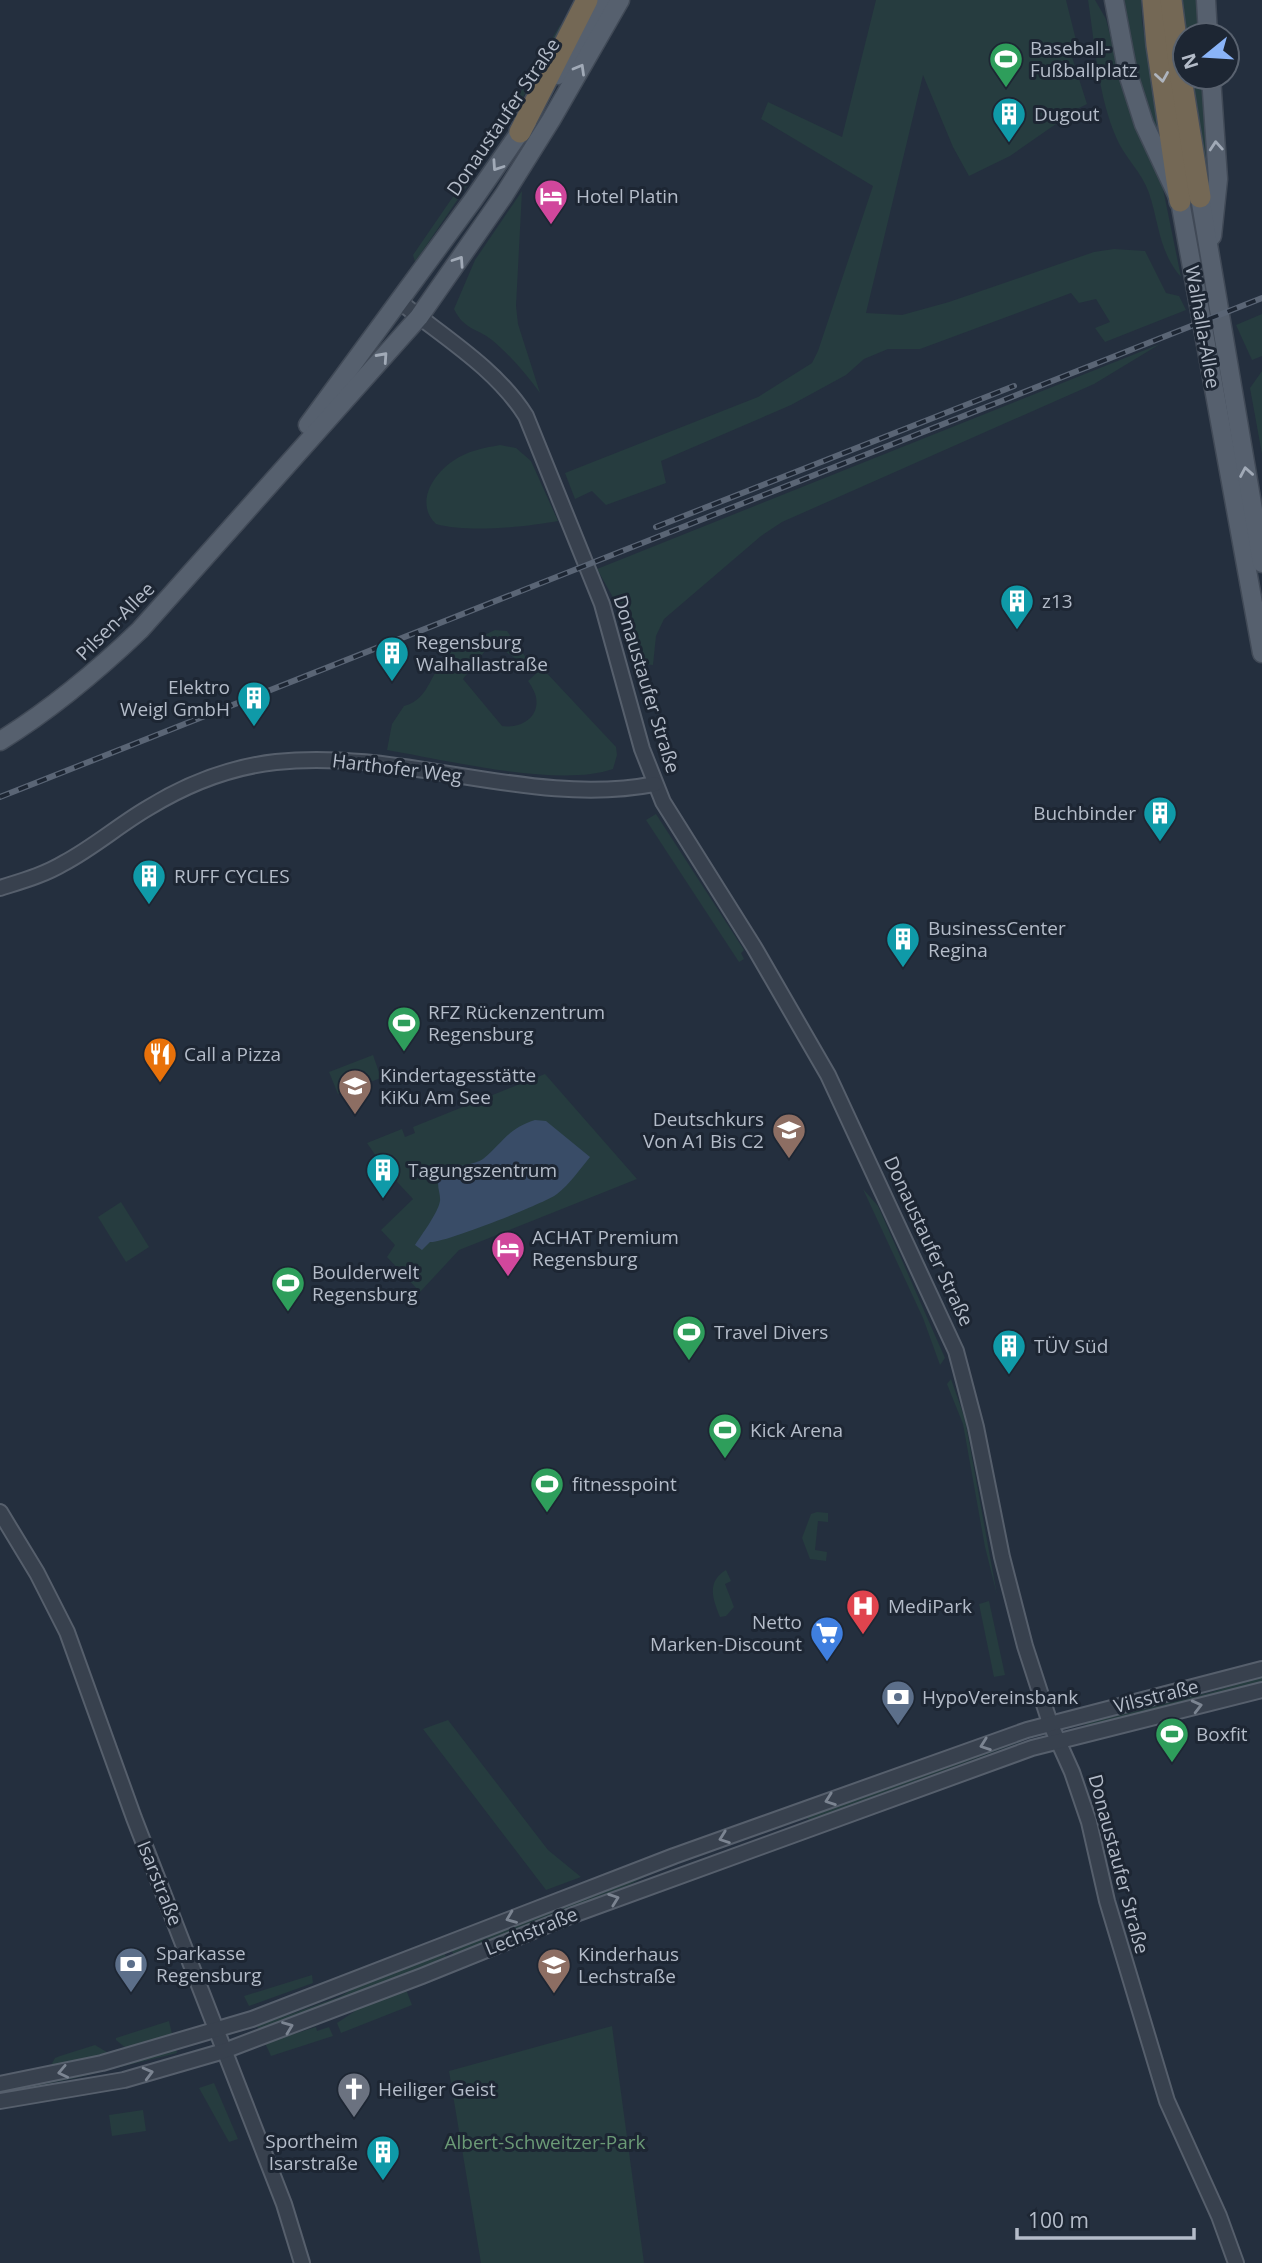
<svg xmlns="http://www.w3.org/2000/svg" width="1262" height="2263" viewBox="0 0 1262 2263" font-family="'Open Sans',sans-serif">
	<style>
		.green { fill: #263c3f }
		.water { fill: #394c67 }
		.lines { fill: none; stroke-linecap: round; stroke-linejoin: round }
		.minor-casing { stroke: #565f6c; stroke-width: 18 }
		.major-casing { stroke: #414a57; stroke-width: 21 }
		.highway-casing { stroke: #434c59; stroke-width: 24 }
		.minor { stroke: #38414e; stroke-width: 14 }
		.major { stroke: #56606e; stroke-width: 18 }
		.highway { stroke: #746855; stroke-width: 21 }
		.rail-casing { stroke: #5a6575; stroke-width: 6 }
		.rail { stroke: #1d2633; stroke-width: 3.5; stroke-dasharray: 10; stroke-linecap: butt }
		.oneway { stroke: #a1aab7 }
		.oneway2 { stroke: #aeb4bd }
		.oneway3 { stroke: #7c8592 }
		.labels { text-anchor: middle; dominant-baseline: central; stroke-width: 6; stroke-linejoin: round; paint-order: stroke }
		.poi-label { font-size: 19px; fill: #b4bcc9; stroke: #1d2633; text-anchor: start }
		.street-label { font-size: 19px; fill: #b4bcc9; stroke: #1d2633 }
		.park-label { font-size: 19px; fill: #6b9a76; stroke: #1d2633 }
	</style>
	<rect width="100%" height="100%" fill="#242f3e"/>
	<g class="green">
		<path d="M876,0H1066L1079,52L1072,57L1087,104L1079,108L1010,156L969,176L953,147L923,75L866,313L902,315L949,302L1094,252L1114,249L1145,251L1166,293L1179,296L1186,310L1105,342L1095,328L1110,322L1096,299L1079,303L1071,293L920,349H888L864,359L846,375L791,405L661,461L666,483L606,505L592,491L575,499L565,473L758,397L812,363L818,351L873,186L761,119L768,102L842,137Z"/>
		<path d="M1088,0H1095L1106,19L1127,103L1140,136L1160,174L1181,277C1159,252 1159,223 1149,193C1142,172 1124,157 1116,137C1098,95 1095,45 1088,0Z"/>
		<path d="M1120,0H1141L1142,22L1163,150L1136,75Z"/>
		<path d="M1182,0H1200L1202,35H1185Z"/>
		<path d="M560,25L563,27L501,136L415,262L413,255L496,134Z"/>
		<path d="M1190,77H1204L1210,193L1207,204Z"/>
		<path d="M522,191L516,306L518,324L540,393C526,374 510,355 492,340C477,328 464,330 454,309L475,260Z"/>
		<path d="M1262,314V356L1252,360L1236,325Z"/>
		<path d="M1160,344L1094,384L782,522L761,536L664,619L656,636L653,665L641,664L628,624L597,569Z"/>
		<path d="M1262,371V454L1250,388Z"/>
		<path d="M500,445L516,448L531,461L558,521C525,527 468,533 436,524C415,504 432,475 453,461C467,451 483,448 500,445Z"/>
		<path d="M495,630L507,631L527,659L523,664L492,642L463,679L502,726C520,729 540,718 536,697C535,692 531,685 528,681L542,668L616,747L617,755L613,769C559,788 446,760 387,750L392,724L404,706C431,699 430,670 450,653C463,643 481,637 495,630Z"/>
		<path d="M656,814L744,950L741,953L744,959L739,962L646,820Z"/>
		<path d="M373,1055L381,1078L338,1094L329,1072Z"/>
		<path d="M545,1074L637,1179L459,1250L420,1292L387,1257L395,1245L381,1230L413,1199L385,1169L367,1143L402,1129L405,1137L415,1133L413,1127Z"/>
		<path d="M863,1189L878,1206L945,1358L940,1365L923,1318Z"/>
		<path d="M121,1202L149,1247L126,1262L98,1217Z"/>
		<path d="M951,1379L965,1419L997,1595L985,1547L963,1424L947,1384Z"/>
		<path d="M817,1512L828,1513V1522L818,1521L815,1550L827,1552L826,1561L810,1559L802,1538L811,1514Z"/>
		<path d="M726,1570L731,1581L725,1584L734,1607L726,1616L720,1617C713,1599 706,1582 726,1570Z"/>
		<path d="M989,1601L1005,1675L994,1677L979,1604Z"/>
		<path d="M1262,1676V1684L1086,1726L1085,1723L1212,1692Z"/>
		<path d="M448,1720L548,1850L581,1877L546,1890L423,1729Z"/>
		<path d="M1020,1740L1021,1742L809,1820L806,1817Z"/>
		<path d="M650,1871L652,1873L629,1885L453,1954L451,1948Z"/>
		<path d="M444,1951L446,1957L260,2031L257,2026L339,1997L360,1985Z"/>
		<path d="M312,1975L313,1983L249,2006L244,1996Z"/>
		<path d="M405,1987L412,2005L341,2033L337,2023L367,2003Z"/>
		<path d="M169,2021L172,2034L167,2037L127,2049L116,2040V2038Z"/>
		<path d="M612,2026L644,2263H481L449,2071Z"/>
		<path d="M316,2027L317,2031L329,2027L333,2036L271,2056L265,2043Z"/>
		<path d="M95,2045L110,2054L50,2067L55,2058L60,2056Z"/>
		<path d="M176,2049L177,2053L76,2078L0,2093V2090L120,2065Z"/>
		<path d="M214,2083L238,2139L229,2142L199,2088Z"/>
		<path d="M143,2110L146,2131L112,2136L109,2115Z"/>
	</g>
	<path class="water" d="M535,1120L546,1121L590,1157C580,1169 570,1184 557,1194C546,1203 441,1244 430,1242L422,1250L415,1245C422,1234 438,1213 440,1201C441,1192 434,1183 442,1175C453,1164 470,1167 483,1159C503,1143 507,1129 535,1120Z"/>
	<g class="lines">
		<g class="minor-casing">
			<g id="minor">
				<path d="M399,301C442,336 496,368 526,416L602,604L642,749L663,802L754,947L828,1075L956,1351L976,1427L1002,1557L1025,1646L1050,1723L1072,1772L1089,1822L1107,1901L1167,2101L1219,2216L1236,2263"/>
				<path d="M0,888C22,881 44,875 64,863C94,847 119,825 148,808C187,784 231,767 276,762C402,748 531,808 655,784"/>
				<path d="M0,1512L37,1573L67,1632L134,1818L284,2204L302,2263"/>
				<path d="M0,2084L102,2063L252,2019L674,1856L1027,1730L1262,1669"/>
				<path d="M0,2101L124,2080L224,2051L422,1976L573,1915L1032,1748L1262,1690"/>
			</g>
		</g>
		<g class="major-casing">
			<g id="major">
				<path d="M1114,0L1128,74L1144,124L1180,201L1262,653"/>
				<path d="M1206,0L1208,35"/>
				<path d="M558,75L603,0"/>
				<path d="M1211,77L1218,179L1212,236"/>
				<path d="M1200,197L1262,563"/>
				<path d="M308,425L473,200L527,122"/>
				<path d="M0,741C52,709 96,672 140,630L419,317L504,195L551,120L620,0"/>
			</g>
		</g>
		<g class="highway-casing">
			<g id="highway">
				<path d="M1153,0L1157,45L1180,201"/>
				<path d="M1171,0L1181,78L1200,197"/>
				<path d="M520,132L587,0"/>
			</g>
		</g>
		<use href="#minor" class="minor"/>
		<use href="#major" class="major"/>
		<use href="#highway" class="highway"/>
		<g class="rail-casing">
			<g id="rail">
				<path d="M656,527L1014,386"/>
				<path d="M0,797L1262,298"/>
			</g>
		</g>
		<use href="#rail" class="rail"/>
	</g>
	<defs><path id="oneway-chevron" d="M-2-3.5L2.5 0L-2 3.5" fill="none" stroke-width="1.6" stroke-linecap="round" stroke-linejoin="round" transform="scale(1.75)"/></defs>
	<g class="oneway">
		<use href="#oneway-chevron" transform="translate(580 69) rotate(-60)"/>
		<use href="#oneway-chevron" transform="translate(1216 146) rotate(-94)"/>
		<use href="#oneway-chevron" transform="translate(497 166) rotate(124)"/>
		<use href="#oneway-chevron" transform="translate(459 261) rotate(-56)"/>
		<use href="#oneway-chevron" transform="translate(383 357) rotate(-48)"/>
		<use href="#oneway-chevron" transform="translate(1246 472) rotate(-100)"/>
	</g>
	<use class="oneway2" href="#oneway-chevron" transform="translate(1162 77) rotate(81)"/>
	<g class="oneway3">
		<use href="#oneway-chevron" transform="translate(1197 1706) rotate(-14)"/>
		<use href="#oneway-chevron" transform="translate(985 1745) rotate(160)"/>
		<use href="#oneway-chevron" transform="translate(830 1800) rotate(160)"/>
		<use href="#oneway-chevron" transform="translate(724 1838) rotate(160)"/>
		<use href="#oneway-chevron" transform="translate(614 1899) rotate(-20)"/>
		<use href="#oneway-chevron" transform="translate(511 1918) rotate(158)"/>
		<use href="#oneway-chevron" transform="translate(288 2027) rotate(-21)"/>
		<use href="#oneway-chevron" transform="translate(63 2072) rotate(168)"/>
		<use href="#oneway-chevron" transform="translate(148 2073) rotate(-15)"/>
	</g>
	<defs>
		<g id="stadium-pin" transform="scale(1.75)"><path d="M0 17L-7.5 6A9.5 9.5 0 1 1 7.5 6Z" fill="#2e9e5b" stroke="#1d2633"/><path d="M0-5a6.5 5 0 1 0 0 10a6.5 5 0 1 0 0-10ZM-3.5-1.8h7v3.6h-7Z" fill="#fff"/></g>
		<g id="building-pin" transform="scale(1.75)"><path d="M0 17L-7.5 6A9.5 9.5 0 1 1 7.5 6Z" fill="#0f9aa8" stroke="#1d2633"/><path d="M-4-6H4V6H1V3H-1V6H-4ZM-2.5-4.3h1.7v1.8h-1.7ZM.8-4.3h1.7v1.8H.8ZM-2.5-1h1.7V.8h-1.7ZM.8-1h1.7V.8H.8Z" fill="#fff"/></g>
		<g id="hotel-pin" transform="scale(1.75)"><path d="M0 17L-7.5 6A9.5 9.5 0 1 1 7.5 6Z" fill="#d1479c" stroke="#1d2633"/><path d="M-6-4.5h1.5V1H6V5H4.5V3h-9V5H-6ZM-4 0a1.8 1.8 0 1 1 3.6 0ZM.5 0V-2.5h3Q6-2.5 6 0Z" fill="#fff"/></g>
		<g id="restaurant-pin" transform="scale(1.75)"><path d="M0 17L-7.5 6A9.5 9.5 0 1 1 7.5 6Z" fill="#e8710a" stroke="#1d2633"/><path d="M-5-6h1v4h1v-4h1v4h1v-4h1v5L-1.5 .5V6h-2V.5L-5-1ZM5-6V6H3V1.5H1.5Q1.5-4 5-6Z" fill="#fff"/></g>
		<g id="school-pin" transform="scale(1.75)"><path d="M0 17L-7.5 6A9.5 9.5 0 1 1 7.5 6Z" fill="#8d6e63" stroke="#1d2633"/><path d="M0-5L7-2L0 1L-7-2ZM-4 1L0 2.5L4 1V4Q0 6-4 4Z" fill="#fff"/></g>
		<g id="hospital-pin" transform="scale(1.75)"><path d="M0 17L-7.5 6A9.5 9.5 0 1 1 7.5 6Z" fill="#e0444e" stroke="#1d2633"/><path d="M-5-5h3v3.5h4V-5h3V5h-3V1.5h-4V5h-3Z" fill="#fff"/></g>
		<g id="supermarket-pin" transform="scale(1.75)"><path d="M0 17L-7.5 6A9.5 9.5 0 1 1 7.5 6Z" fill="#3f7fe0" stroke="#1d2633"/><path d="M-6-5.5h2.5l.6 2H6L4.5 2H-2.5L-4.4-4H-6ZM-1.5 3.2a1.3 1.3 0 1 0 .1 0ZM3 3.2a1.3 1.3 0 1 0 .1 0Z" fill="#fff"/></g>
		<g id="bank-pin" transform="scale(1.75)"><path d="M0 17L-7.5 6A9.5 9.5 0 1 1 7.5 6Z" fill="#5c6f8a" stroke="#1d2633"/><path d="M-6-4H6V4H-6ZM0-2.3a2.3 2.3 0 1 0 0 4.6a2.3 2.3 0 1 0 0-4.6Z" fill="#fff"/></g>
		<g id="church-pin" transform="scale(1.75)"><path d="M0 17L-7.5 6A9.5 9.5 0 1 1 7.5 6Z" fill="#6b7280" stroke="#1d2633"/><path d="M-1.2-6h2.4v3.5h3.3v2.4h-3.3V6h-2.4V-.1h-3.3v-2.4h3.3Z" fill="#fff"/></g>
	</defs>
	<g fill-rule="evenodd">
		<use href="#stadium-pin" x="1006" y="59"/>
		<use href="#building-pin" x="1009" y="114"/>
		<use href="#hotel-pin" x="551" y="196"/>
		<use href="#building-pin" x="1017" y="601"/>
		<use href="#building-pin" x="392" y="653"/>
		<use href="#building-pin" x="254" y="698"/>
		<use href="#building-pin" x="1160" y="813"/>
		<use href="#building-pin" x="149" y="876"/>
		<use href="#building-pin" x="903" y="939"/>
		<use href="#stadium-pin" x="404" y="1023"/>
		<use href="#restaurant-pin" x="160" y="1054"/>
		<use href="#school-pin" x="355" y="1086"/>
		<use href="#school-pin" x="789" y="1130"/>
		<use href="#building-pin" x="383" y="1170"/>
		<use href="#hotel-pin" x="508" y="1248"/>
		<use href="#stadium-pin" x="288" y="1283"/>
		<use href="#stadium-pin" x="689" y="1332"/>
		<use href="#building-pin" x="1009" y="1346"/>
		<use href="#stadium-pin" x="725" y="1430"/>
		<use href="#stadium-pin" x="547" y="1484"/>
		<use href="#hospital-pin" x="863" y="1606"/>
		<use href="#supermarket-pin" x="827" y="1633"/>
		<use href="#bank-pin" x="898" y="1697"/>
		<use href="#stadium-pin" x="1172" y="1734"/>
		<use href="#bank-pin" x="131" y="1964"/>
		<use href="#school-pin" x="554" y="1965"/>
		<use href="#church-pin" x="354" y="2089"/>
		<use href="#building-pin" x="383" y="2152"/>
	</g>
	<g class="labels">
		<g class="poi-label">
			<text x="1030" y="48">Baseball-<tspan x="1030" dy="22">Fußballplatz</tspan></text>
			<text x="1034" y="114">Dugout</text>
			<text x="576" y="196">Hotel Platin</text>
			<text x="1042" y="601">z13</text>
			<text x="416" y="642">Regensburg<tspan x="416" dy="22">Walhallastraße</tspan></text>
			<text x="230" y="687" text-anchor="end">Elektro<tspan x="230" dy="22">Weigl GmbH</tspan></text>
			<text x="1136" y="813" text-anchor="end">Buchbinder</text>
			<text x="174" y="876">RUFF CYCLES</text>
			<text x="928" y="928">BusinessCenter<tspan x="928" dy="22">Regina</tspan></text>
			<text x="428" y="1012">RFZ Rückenzentrum<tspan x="428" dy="22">Regensburg</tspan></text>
			<text x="184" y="1054">Call a Pizza</text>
			<text x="380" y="1075">Kindertagesstätte<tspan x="380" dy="22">KiKu Am See</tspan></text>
			<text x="764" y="1119" text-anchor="end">Deutschkurs<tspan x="764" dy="22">Von A1 Bis C2</tspan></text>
			<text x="408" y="1170">Tagungszentrum</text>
			<text x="532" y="1237">ACHAT Premium<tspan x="532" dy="22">Regensburg</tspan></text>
			<text x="312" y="1272">Boulderwelt<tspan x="312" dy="22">Regensburg</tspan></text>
			<text x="714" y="1332">Travel Divers</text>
			<text x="1034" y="1346">TÜV Süd</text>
			<text x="750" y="1430">Kick Arena</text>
			<text x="572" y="1484">fitnesspoint</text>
			<text x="888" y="1606">MediPark</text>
			<text x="802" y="1622" text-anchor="end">Netto<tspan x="802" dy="22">Marken-Discount</tspan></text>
			<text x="922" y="1697">HypoVereinsbank</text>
			<text x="1196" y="1734">Boxfit</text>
			<text x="156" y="1953">Sparkasse<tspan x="156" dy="22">Regensburg</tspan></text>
			<text x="578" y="1954">Kinderhaus<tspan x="578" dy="22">Lechstraße</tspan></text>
			<text x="378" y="2089">Heiliger Geist</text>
			<text x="358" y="2141" text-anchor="end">Sportheim<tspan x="358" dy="22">Isarstraße</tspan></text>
		</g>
		<g class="street-label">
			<text transform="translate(503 117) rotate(-56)">Donaustaufer Straße</text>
			<text transform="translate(1203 327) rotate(80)">Walhalla-Allee</text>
			<text transform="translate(115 621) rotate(-45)">Pilsen-Allee</text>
			<text transform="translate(647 684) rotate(73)">Donaustaufer Straße</text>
			<text transform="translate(397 768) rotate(7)">Harthofer Weg</text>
			<text transform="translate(929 1241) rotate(65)">Donaustaufer Straße</text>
			<text transform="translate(1156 1696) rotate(-14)">Vilsstraße</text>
			<text transform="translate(1119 1864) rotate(75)">Donaustaufer Straße</text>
			<text transform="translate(160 1883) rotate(68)">Isarstraße</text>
			<text transform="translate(531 1931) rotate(-22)">Lechstraße</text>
		</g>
		<g class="park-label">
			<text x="545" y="2142">Albert-Schweitzer-Park</text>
		</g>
	</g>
	<g transform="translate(1206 56) rotate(252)"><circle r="33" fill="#1d2633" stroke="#59626f" stroke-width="2"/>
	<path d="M0-5L12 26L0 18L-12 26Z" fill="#8ab4f8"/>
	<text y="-10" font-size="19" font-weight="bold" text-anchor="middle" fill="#b4bcc9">N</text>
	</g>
	<path d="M1017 2228v10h177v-10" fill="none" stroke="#b4bcc9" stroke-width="3.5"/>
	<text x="1028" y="2228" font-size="21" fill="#b4bcc9" stroke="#1d2633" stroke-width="5" paint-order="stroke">100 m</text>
</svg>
